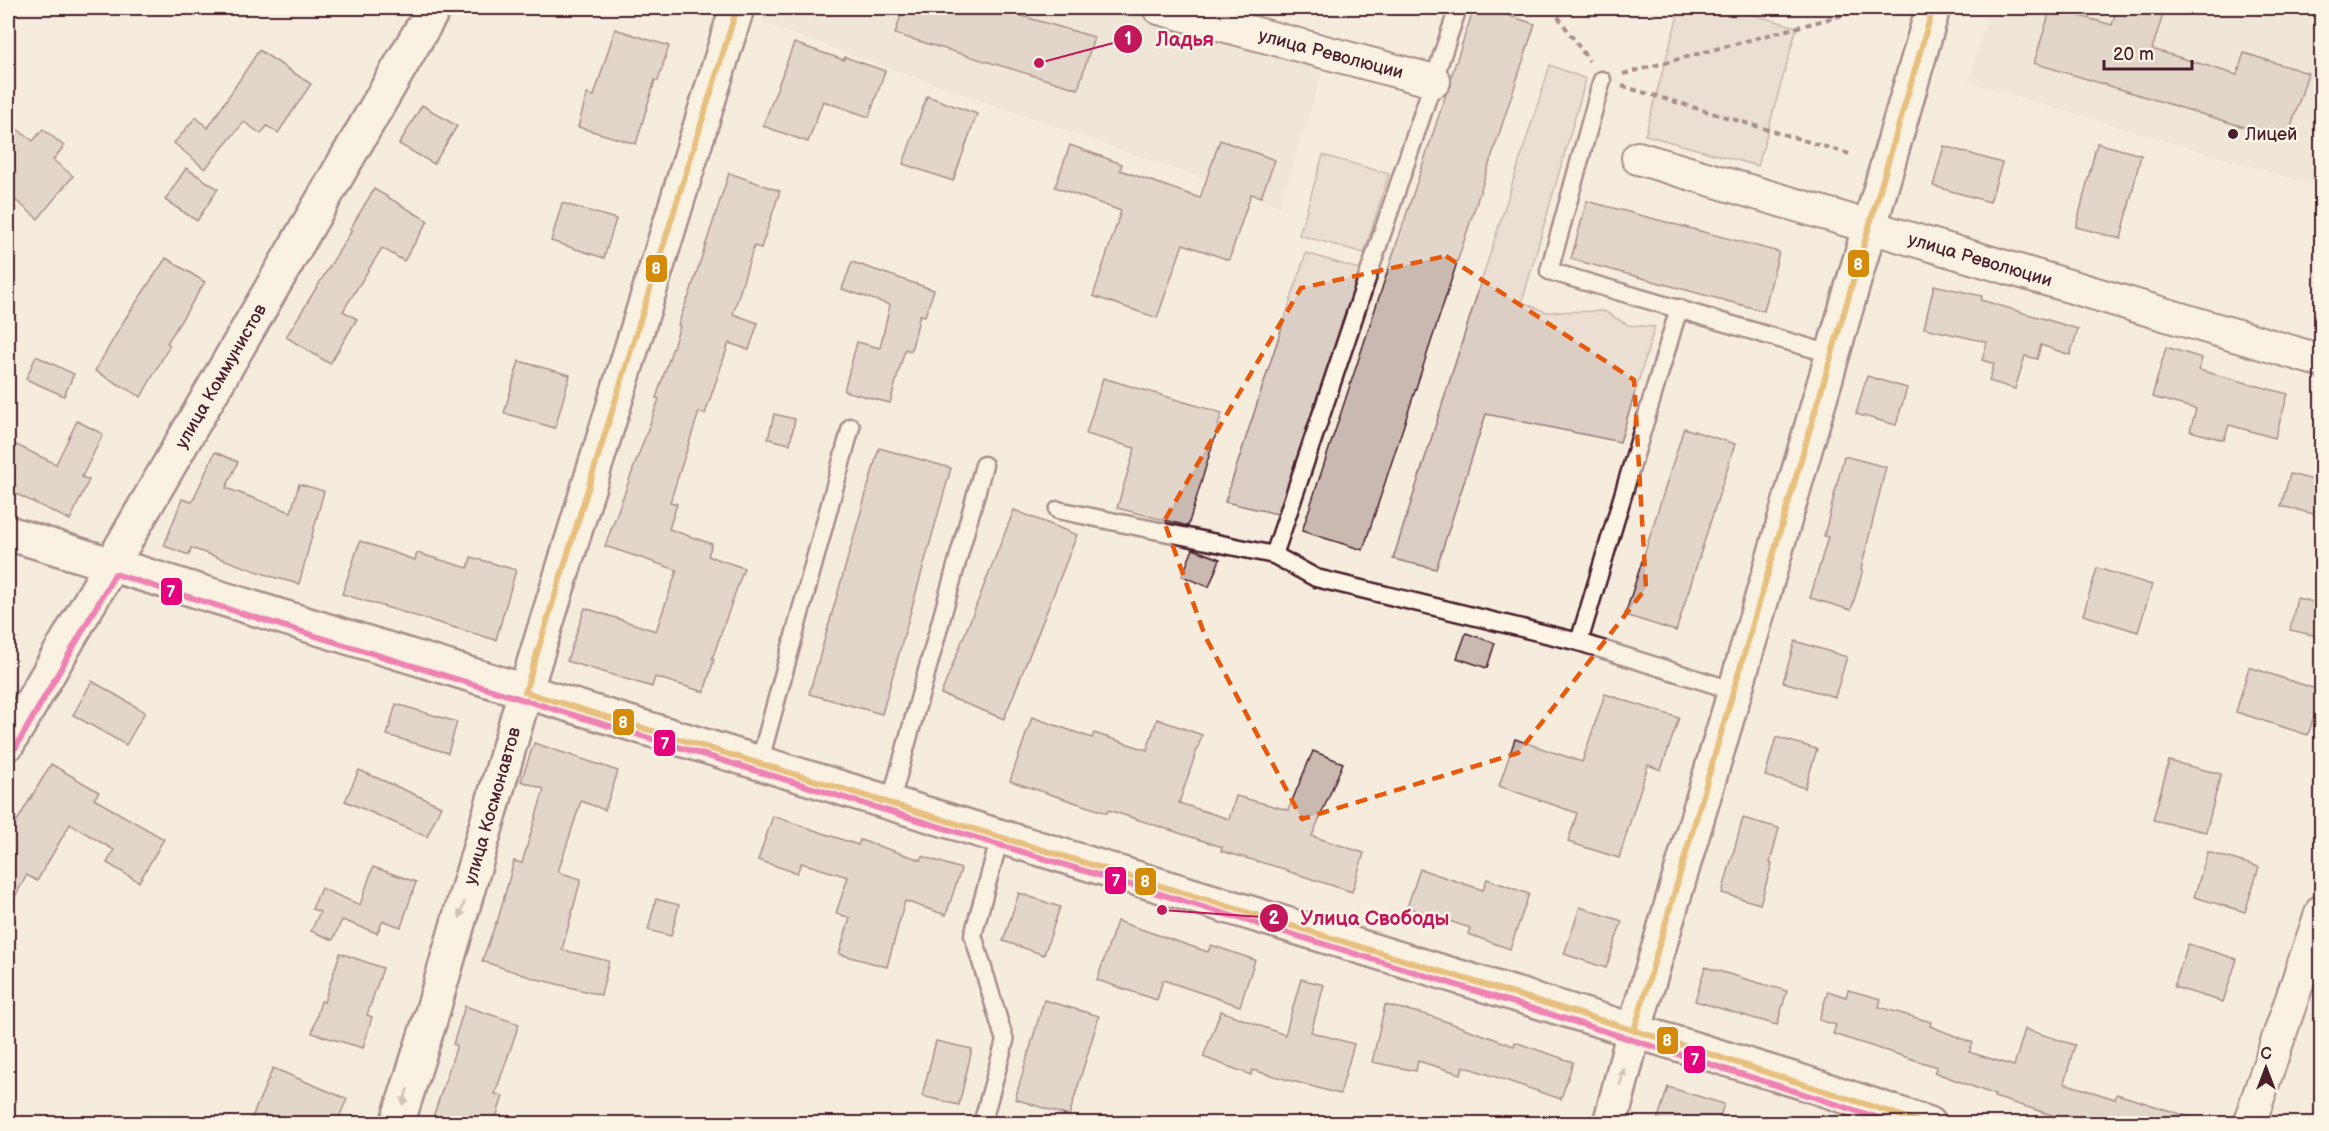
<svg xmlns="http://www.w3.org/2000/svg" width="2329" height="1131" viewBox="0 0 2329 1131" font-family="'Balsamiq Sans',sans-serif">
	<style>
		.built { fill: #e8ddd0 }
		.green { fill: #dbcec4; stroke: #927678; stroke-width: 1.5 }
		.building { fill: #cab9b1; stroke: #4a1f2b; stroke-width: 1.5 }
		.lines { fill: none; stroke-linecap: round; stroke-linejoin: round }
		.lane-casing { stroke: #4a1f2b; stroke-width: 21 }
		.street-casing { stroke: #4a1f2b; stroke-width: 36 }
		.secondary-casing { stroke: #4a1f2b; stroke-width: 38 }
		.path { stroke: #4a1f2b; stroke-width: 4; stroke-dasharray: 6 4.5; stroke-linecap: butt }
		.lane { stroke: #fcf5e5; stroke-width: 16 }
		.street { stroke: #fcf5e5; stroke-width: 32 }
		.secondary { stroke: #fcf5e5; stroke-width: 33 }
		.bus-1-casing { stroke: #fcf5e5; stroke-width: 10 }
		.bus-2-casing { stroke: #fcf5e5; stroke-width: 10 }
		.bus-1 { stroke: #d48b09; stroke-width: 6 }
		.bus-2 { stroke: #e5007d; stroke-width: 6 }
		.oneway { fill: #a38a88 }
		.marked { fill: none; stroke: #e8590c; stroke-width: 4.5; stroke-dasharray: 12 8; stroke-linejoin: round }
		.poi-dot { fill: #4a1f2b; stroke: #fcf5e5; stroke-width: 2 }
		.labels { text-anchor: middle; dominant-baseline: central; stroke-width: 5; stroke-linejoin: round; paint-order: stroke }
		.street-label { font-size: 18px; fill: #4a1f2b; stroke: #fcf5e5 }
		.poi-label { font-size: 18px; fill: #4a1f2b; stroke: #fcf5e5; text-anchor: start }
		.leader { fill: none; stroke: #c2185b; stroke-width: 2 }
		.callout-dot { fill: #c2185b; stroke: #fcf5e5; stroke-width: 2 }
		.mark-label { font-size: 18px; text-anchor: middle; font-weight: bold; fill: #fff }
		.callout-label { font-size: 20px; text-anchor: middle; font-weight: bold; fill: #c2185b; stroke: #fcf5e5; stroke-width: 5; stroke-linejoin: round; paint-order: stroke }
		.line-badge { stroke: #fcf5e5; stroke-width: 2 }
		.badge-label { font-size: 16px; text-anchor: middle; font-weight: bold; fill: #fff }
	</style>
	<rect width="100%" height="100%" fill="#f5ecde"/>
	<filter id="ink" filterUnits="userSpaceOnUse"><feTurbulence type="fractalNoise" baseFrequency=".0167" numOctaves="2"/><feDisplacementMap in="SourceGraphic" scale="12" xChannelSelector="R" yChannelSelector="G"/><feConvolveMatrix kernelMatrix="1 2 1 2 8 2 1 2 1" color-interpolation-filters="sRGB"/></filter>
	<g filter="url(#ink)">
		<g class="built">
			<path d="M766,8H1221L1332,41L1280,206L761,23Z"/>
			<path d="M1989,8H2321V187L1968,82Z"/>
		</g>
		<g class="green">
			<path d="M1680,8H1729L1797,27L1758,166L1645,135Z"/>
			<path d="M1550,65L1586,79L1522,302L1546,312L1604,311L1628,325L1655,327L1620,442L1486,414L1436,569L1393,559Z"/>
			<path d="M1323,155L1389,174L1364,253L1299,235Z"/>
			<path d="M1306,253L1362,270L1282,515L1225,502Z"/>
		</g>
		<g class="building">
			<path d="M903,8H994L1094,37L1078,89L895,34Z"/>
			<path d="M1474,8H1484L1535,24L1363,550L1302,531L1446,94L1451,86V77Z"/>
			<path d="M2051,8L2112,25L2117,8H2165L2152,49L2237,75L2244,53L2308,73L2287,140L2034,63Z"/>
			<path d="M615,29L669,46L658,81L655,80L636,144L578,127L587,94L594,96Z"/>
			<path d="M794,43L844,60L845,57L885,71L869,117L823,101L808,142L763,126Z"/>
			<path d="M259,50L311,84L278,133L267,126L261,134L244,122L205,169L174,143L196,117L208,128Z"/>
			<path d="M927,96L977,114L953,181L903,164Z"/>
			<path d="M422,105L457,126L434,164L399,144Z"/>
			<path d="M17,129L33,141L43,129L64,146L53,160L73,176L38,219L8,194V141Z"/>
			<path d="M1220,140L1275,160L1261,197L1251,194L1229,260L1183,244L1157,318L1093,296L1121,211L1055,187L1070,145L1122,164L1120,170L1200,198Z"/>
			<path d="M2097,143L2141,155L2121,239L2076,227Z"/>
			<path d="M1944,146L2002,163L1990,202L1933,186Z"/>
			<path d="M186,168L218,189L197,221L165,200Z"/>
			<path d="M729,173L780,191L761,248L754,246L733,314L758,323L749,350L729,343L705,414L699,412L670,502L677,504L669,529L712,544L708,556L744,568L712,659L714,660L704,692L655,677L652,687L567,661L585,608L656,631L677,570L605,546L659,399L656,398L680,326L678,325L687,299H688Z"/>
			<path d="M374,189L428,221L404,261L382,248L343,311L357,319L330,364L286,337L352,230L350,229Z"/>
			<path d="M1587,201L1779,252L1764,311L1571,259Z"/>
			<path d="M562,203L616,219L604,258L551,241Z"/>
			<path d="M166,258L205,282L167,343L170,345L141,397L95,371L125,319Z"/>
			<path d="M852,262L934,290L925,316L920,315L911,351L905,349L890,403L844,391L857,342L880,348L890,305L842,289Z"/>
			<path d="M1934,285L1982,296L1981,300L2078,329L2070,355L2041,345L2037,359L2025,356L2015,389L1989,381L1994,364L1982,360L1987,342L1924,328Z"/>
			<path d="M2166,347L2202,358L2199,370L2288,394L2275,438L2229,425L2224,440L2190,431L2196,409L2152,397Z"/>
			<path d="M36,356L74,374L64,396L26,379Z"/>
			<path d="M519,361L570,375L555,428L504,413Z"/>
			<path d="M1867,376L1907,388L1896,425L1856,414Z"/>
			<path d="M1103,378L1222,413L1188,526L1117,508L1135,448L1086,434Z"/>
			<path d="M774,414L795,419L790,444L768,439Z"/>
			<path d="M77,421L103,434L82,477L89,480L70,520L8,490V441L56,464Z"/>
			<path d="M1684,428L1735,444L1676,631L1625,615Z"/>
			<path d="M879,448L951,468L882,714L809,694Z"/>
			<path d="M215,452L238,462L226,488L291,512L299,484L324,491L299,584L273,577L191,548L189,555L164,546L182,499L192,502Z"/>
			<path d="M1844,456L1886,467L1861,569L1863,570L1851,610L1810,598L1828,537L1824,536Z"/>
			<path d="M2290,474L2322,482V516L2281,506Z"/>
			<path d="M1014,510L1077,535L1004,719L941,694Z"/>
			<path d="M360,541L415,560L417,553L468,568L471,557L516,570L496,640L342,594Z"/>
			<path d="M1193,549L1220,559L1209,587L1182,576Z"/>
			<path d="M2097,568L2152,585L2138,632L2083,615Z"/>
			<path d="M2297,598L2322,604V637L2290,630Z"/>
			<path d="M1466,633L1495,643L1487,668L1457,658Z"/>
			<path d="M1795,641L1847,657L1835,697L1783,682Z"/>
			<path d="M2249,667L2322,691L2308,735L2236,712Z"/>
			<path d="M92,681L145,712L126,745L73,715Z"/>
			<path d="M1605,694L1679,718L1661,770L1648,765L1619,858L1568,842L1577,813L1499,786L1515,739L1582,762Z"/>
			<path d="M396,704L457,722L448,753L387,735Z"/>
			<path d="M1032,717L1092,738L1094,733L1147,750L1157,719L1202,735L1179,803L1229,819L1236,796L1288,810L1313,751L1343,763L1312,836L1364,853L1352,892L1287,871L1288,870L1221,851L1222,847L1170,830L1108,810L1107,813L1010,781Z"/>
			<path d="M1776,737L1817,749L1805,788L1765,776Z"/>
			<path d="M534,743L618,771L605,810L581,801L558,872L581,879L562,950L609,961L601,995L533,978L482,961L496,922L497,923L514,861L522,863L544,789L521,781Z"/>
			<path d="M2169,761L2221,774L2206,832L2153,820Z"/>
			<path d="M51,764L99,792L94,799L164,839L139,882L107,863L114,850L70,824L37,881L27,875L8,909V816L17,821Z"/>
			<path d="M359,770L441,806L427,837L345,801Z"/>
			<path d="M773,816L858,845L860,840L921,860L922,856L961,869L946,915L905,901L887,967L839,954L850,918L836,913L848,877L801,863L797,873L758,860Z"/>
			<path d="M1743,818L1779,828L1770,863L1772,864L1760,904L1722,893Z"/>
			<path d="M2208,852L2259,867L2245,912L2194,897Z"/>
			<path d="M373,867L416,882L401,927L383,921L377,933L342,920L333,940L311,931L320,912L312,909L321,888L360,905Z"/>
			<path d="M1420,869L1483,890L1487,879L1529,894L1510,949L1468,934L1470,928L1407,907Z"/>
			<path d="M1019,893L1060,907L1044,955L1003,941Z"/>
			<path d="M656,899L679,905L671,936L648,930Z"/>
			<path d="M1580,907L1622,921L1606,968L1564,954Z"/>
			<path d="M1117,921L1208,952L1211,945L1255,960L1240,1006L1163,980L1157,1000L1097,980Z"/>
			<path d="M2188,944L2237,959L2223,1002L2174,987Z"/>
			<path d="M340,953L383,968L367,1015L372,1017L363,1048L312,1033L321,1001L324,1002Z"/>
			<path d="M1705,967L1787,991L1777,1025L1695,1001Z"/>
			<path d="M1301,979L1324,985L1311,1032L1354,1044L1340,1094L1252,1070L1251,1075L1203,1057L1221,1011L1285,1035Z"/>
			<path d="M1848,990L1881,999L1879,1007L1931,1022L1930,1026L1973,1043L1969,1052L2014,1066L2025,1029L2075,1045L2064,1083L2115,1099L2117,1094L2193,1118L2192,1124H2081L1994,1097L1995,1095L1934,1072L1937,1067L1833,1034L1836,1025L1819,1020L1828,991L1846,997Z"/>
			<path d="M1044,1000L1099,1016L1069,1116L1015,1099Z"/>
			<path d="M1385,1005L1428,1015L1514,1046L1515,1042L1573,1062L1561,1099L1463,1066L1461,1074L1418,1061L1416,1071L1372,1062Z"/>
			<path d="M465,1006L519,1024L495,1094L503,1096L494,1124H451L433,1117L457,1045L453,1044Z"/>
			<path d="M936,1041L972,1049L959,1105L922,1096Z"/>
			<path d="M273,1068L347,1099L336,1124H249Z"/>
			<path d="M1668,1087L1724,1104L1718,1124H1656Z"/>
		</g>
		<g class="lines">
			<g class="lane-casing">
				<g id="lane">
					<path d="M1458,8L1274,555L1316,578L1579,642L1735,691"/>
					<path d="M1602,80L1549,271L1831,354"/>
					<path d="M1058,510L1274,555"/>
					<path d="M1579,642L1679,308"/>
					<path d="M759,764L851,427"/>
					<path d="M890,804L984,465"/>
					<path d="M982,1124L1005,1041L973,935L1000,837"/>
				</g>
			</g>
			<g class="street-casing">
				<g id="street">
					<path id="s1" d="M1159,8L1434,81"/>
					<path id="s2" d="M1638,158L2322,361"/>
					<path d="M2249,1124L2322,911"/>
				</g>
			</g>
			<g class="secondary-casing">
				<g id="secondary">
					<path d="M8,533L1802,1082L1929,1124"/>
					<path id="s3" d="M8,743L434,8"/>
					<path id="s4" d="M397,1124L430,1020L525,692L737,8"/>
					<path d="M1610,1124L1634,1031L1735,691L1933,8"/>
				</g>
			</g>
			<g class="path">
				<path d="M1552,8L1589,61"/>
				<path d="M1623,74L1869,8"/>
				<path d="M1622,86L1853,155"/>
			</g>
			<use href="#lane" class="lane"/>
			<use href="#street" class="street"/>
			<use href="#secondary" class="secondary"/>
			<g class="bus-1-casing">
				<g id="bus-1">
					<path d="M737,8L525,692L1672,1042L1927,1124"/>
					<path d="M1634,1031L1933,8"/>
				</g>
			</g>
			<g class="bus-2-casing">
				<path id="bus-2" d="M16,747L115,574C709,759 1305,934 1898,1124"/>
			</g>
			<use href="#bus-1" class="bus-1"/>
			<use href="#bus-2" class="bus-2"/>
		</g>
		<defs><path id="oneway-solid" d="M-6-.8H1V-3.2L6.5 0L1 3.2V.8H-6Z" transform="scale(1.5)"/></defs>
		<g class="oneway">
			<use href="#oneway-solid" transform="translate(462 910) rotate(106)"/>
			<use href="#oneway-solid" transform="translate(1622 1077) rotate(-76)"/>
			<use href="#oneway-solid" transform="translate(405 1097) rotate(108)"/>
		</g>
	</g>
	<path d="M0 0H2329V1131H0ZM1446,256L1634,380L1646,588L1518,753L1302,819L1205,636L1164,521L1301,288Z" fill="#f5ecde" fill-opacity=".55" fill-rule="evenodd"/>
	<path class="marked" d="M1446,256L1634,380L1646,588L1518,753L1302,819L1205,636L1164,521L1301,288Z"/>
	<circle class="poi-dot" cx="2233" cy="134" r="6"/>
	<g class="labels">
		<g class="street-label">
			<text stroke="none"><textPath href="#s1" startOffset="178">улица Революции</textPath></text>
			<text stroke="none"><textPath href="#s2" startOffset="357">улица Революции</textPath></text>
			<text stroke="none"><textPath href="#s3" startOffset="424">улица Коммунистов</textPath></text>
			<text stroke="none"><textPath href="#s4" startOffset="332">улица Космонавтов</textPath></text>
		</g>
		<g class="poi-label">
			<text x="2245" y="134">Лицей</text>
		</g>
	</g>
	<path class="leader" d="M1039 63L1128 39M1162 910L1274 918"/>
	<g class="callout-dot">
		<circle cx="1039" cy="63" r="6"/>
		<circle cx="1162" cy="910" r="6"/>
		<circle cx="1128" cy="39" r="15"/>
		<circle cx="1274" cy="918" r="15"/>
	</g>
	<g class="mark-label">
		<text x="1128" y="45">1</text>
		<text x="1274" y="924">2</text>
	</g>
	<g class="callout-label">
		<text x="1185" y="46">Ладья</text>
		<text x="1375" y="925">Улица Свободы</text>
	</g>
	<g class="line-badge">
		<rect x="1847" y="249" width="23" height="29" rx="6" fill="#d48b09"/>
		<rect x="645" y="254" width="23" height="29" rx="6" fill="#d48b09"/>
		<rect x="160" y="577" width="23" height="29" rx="6" fill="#e5007d"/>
		<rect x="612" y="708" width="23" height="28" rx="6" fill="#d48b09"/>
		<rect x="653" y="729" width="23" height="28" rx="6" fill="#e5007d"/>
		<rect x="1104" y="866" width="23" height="29" rx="6" fill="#e5007d"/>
		<rect x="1134" y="867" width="23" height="29" rx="6" fill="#d48b09"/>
		<rect x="1656" y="1026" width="23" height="29" rx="6" fill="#d48b09"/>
		<rect x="1683" y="1045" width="23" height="29" rx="6" fill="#e5007d"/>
	</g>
	<g class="badge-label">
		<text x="1858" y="270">8</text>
		<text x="656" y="274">8</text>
		<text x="171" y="597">7</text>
		<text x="623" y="728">8</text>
		<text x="665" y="749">7</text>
		<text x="1116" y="886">7</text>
		<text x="1145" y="887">8</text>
		<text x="1667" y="1046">8</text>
		<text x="1695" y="1065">7</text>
	</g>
	<rect width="2329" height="1131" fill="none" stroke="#fcf5e5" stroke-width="30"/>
	<rect x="15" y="15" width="2299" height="1101" fill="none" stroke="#4a1f2b" stroke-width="2" filter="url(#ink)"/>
	<g transform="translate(2266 1068)" stroke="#fcf5e5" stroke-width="4.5" paint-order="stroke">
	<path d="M0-4.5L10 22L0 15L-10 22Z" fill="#4a1f2b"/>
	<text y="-9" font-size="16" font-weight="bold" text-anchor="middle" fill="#4a1f2b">С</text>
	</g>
	<path d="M2104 60v9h88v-9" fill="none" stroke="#4a1f2b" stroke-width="3"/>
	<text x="2113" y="60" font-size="18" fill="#4a1f2b" stroke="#fcf5e5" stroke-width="4.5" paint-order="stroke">20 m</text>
</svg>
